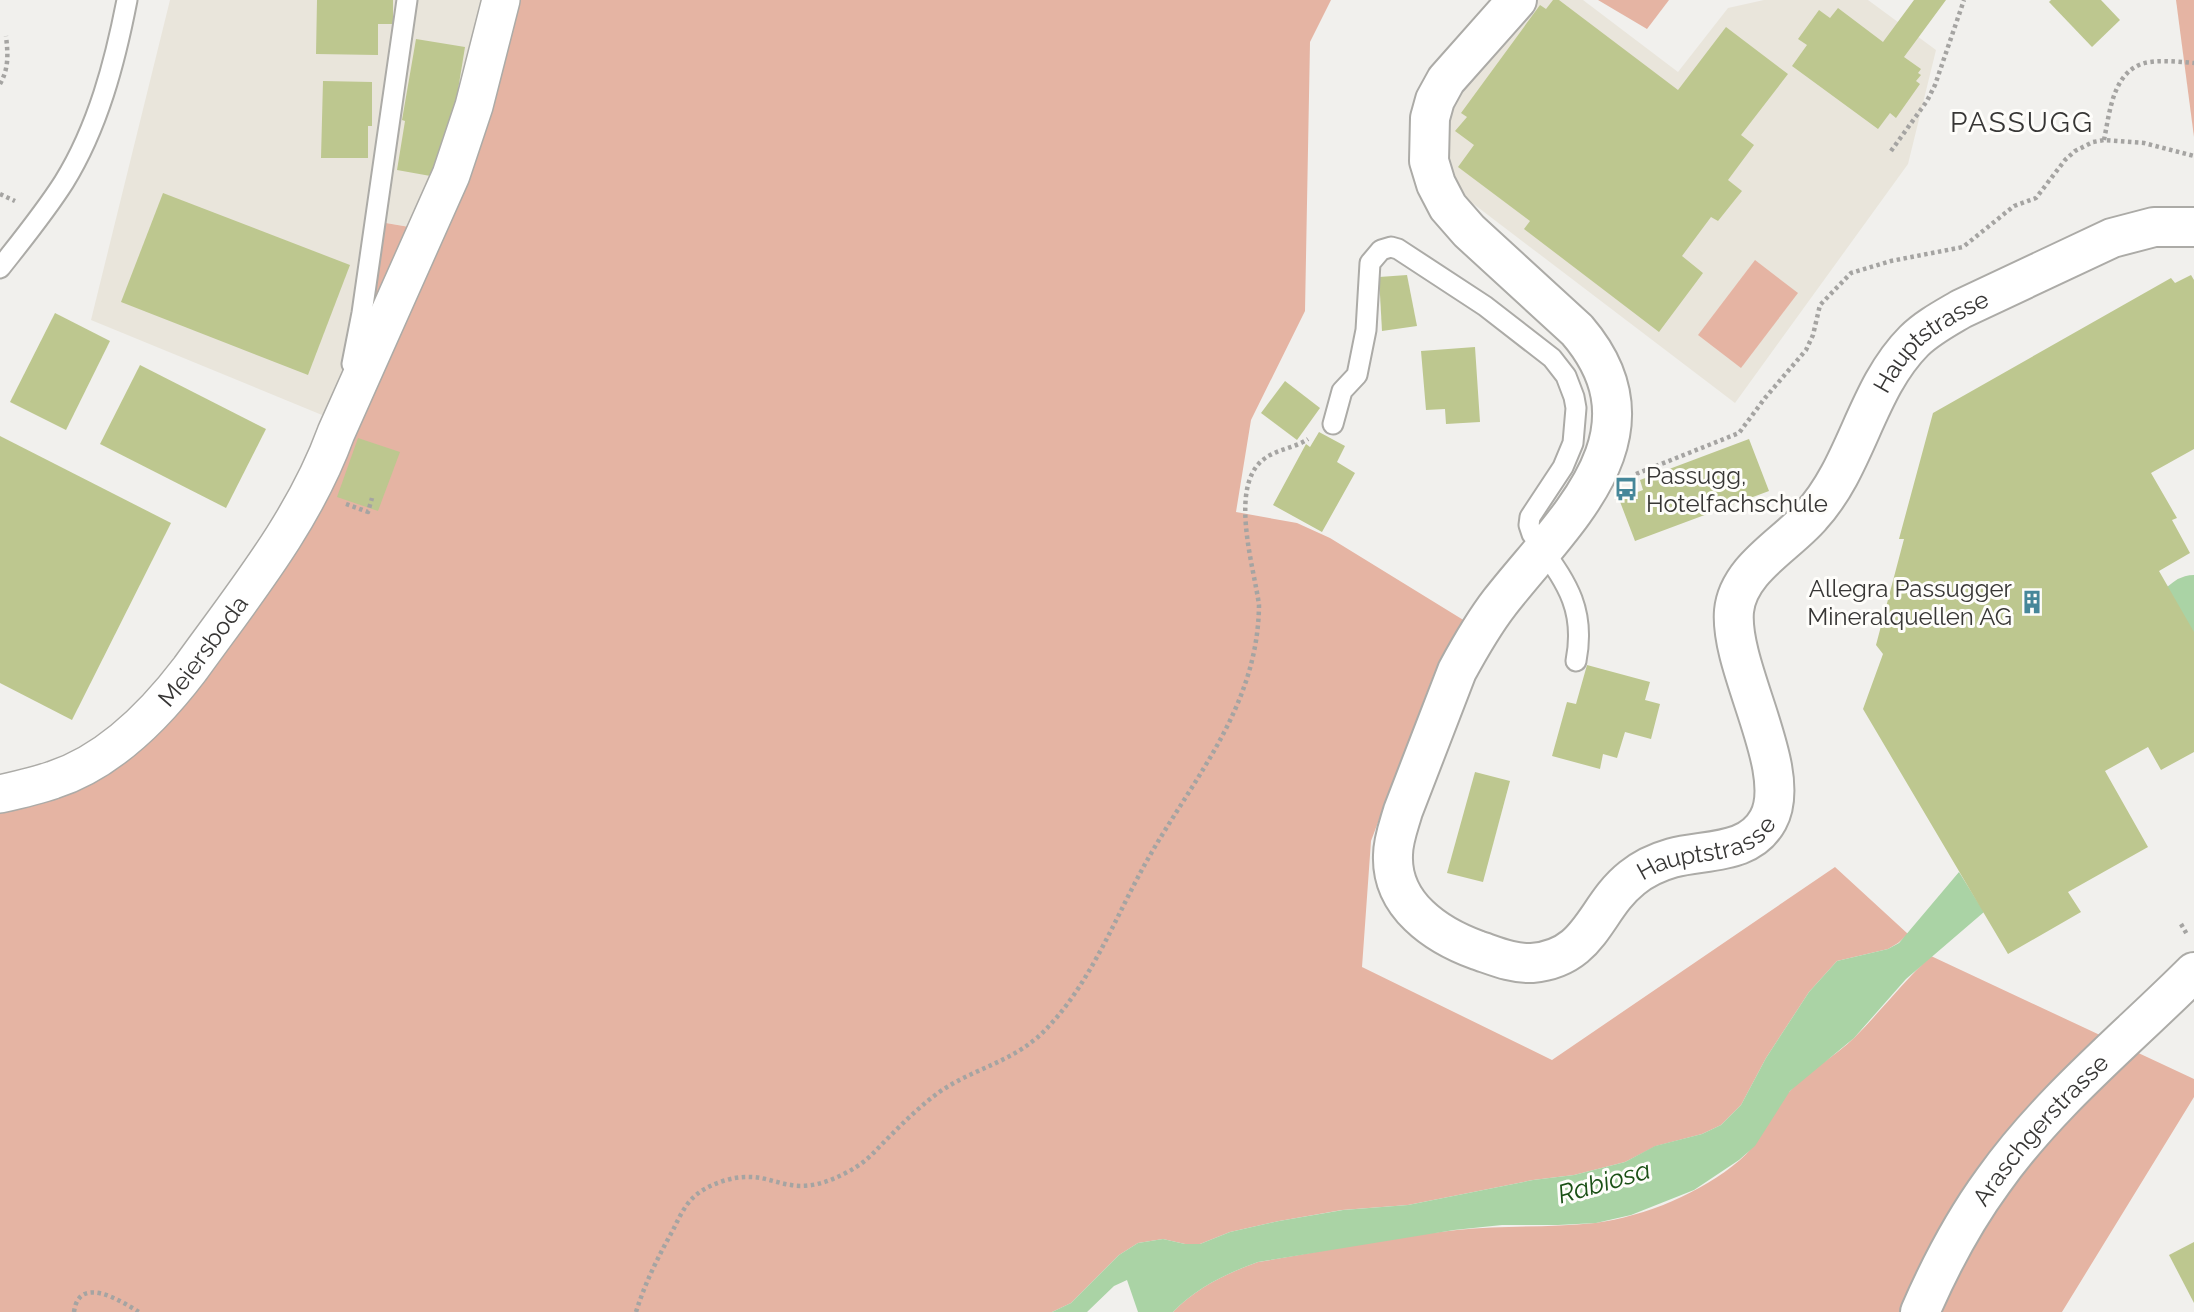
<svg xmlns="http://www.w3.org/2000/svg" width="2194" height="1312" viewBox="0 0 2194 1312" font-family="Raleway,sans-serif">
	<style>
		.built { fill: #e9e5db }
		.green { fill: #e5b4a3 }
		.water { fill: #aad3a5 }
		.lines { fill: none; stroke-linecap: round; stroke-linejoin: round }
		.river { stroke: #aad3a5; stroke-width: 68 }
		.building { fill: #bdc78f }
		.service-casing { stroke: #acaba7; stroke-width: 23 }
		.minor-casing { stroke: #acaba7; stroke-width: 40 }
		.tertiary-casing { stroke: #acaba7; stroke-width: 42 }
		.path { stroke: #a5a4a2; stroke-width: 4.5; stroke-dasharray: 3.5 3.5; stroke-linecap: butt }
		.service { stroke: #fff; stroke-width: 19 }
		.minor { stroke: #fff; stroke-width: 37 }
		.tertiary { stroke: #fff; stroke-width: 38 }
		.labels { text-anchor: middle; dominant-baseline: central; stroke-width: 6; stroke-linejoin: round; paint-order: stroke }
		.street-label { font-size: 24px; fill: #373635; stroke: #fefdfa }
		.poi-label { font-size: 24px; fill: #373635; stroke: #fefdfa; text-anchor: start }
		.water-label { font-size: 26px; font-style: italic; fill: #1a5015; stroke: #fefdfa }
		.quarter-label { font-size: 28px; letter-spacing: 2px; fill: #373635; stroke: #fefdfa }
	</style>
	<rect width="100%" height="100%" fill="#f1f0ed"/>
	<g class="built">
		<path d="M170,0H501L427,230L375,221L339,422L91,320Z"/>
		<path d="M1533,0H1583L1678,72L1728,8L1764,0H1868L1936,50L1908,164L1735,403L1446,183L1444,112Z"/>
	</g>
	<g class="green">
		<path d="M501,0H1331L1310,42L1305,311L1251,420L1236,512L1297,523L1330,538L1465,621L1433,676L1371,841L1362,967L1552,1060L1835,867L1908,934L1898,943L1888,949L1837,961L1809,992L1766,1058L1741,1105L1721,1125L1702,1134L1656,1146L1625,1162L1574,1175L1533,1180L1408,1205L1342,1210L1279,1221L1230,1232L1200,1244H1185L1163,1239L1138,1243L1119,1255L1071,1303L1052,1312H0V794L134,731L336,433L374,221L427,230Z"/>
		<path d="M1598,0H1669L1647,29Z"/>
		<path d="M2176,0H2194V137Z"/>
		<path d="M1755,260L1798,293L1741,368L1698,335Z"/>
		<path d="M1931,956L2194,1079V1097L2062,1312H1173C1196,1288 1227,1273 1258,1262C1324,1251 1390,1237 1457,1230C1503,1225 1549,1228 1595,1223C1646,1216 1701,1193 1740,1160C1762,1141 1771,1113 1789,1092C1808,1070 1835,1057 1855,1037C1881,1011 1904,981 1931,956Z"/>
	</g>
	<path class="water" d="M1959,872L1984,912L1906,979L1854,1038L1790,1091L1755,1146L1739,1160L1694,1190L1631,1215L1596,1223L1558,1225H1502L1454,1230L1258,1262C1227,1273 1196,1288 1173,1312H1138L1127,1280L1114,1286L1087,1312H1052L1071,1303L1119,1255L1138,1243L1163,1239L1185,1244H1200L1230,1232L1279,1221L1343,1210L1408,1205L1533,1180L1574,1175L1625,1162L1655,1146L1702,1134L1721,1125L1741,1105L1766,1058L1809,992L1837,961L1888,949L1899,943Z"/>
	<g class="lines">
		<path class="river" d="M2185,616L2194,609"/>
	</g>
	<g class="building">
		<path d="M317,0H393V24H378V55L316,54Z"/>
		<path d="M1553,0H1559L1678,90L1726,27L1788,74L1741,135L1754,145L1728,180L1742,191L1718,221L1711,217L1682,256L1703,273L1659,332L1524,229L1530,221L1458,167L1474,145L1455,131L1467,117L1461,113L1540,5L1546,9Z"/>
		<path d="M1914,0H1946L1904,57L1921,69L1918,73L1921,75L1916,81L1920,84L1896,118L1890,113L1878,129L1792,66L1807,45L1798,39L1819,10L1830,18L1838,8L1883,42Z"/>
		<path d="M2051,0H2101L2120,20L2092,47L2049,2Z"/>
		<path d="M416,39L465,47L458,90L464,92L456,140L443,137L436,177L397,170L405,121L402,120Z"/>
		<path d="M323,81L372,82V126H368V158H321Z"/>
		<path d="M163,193L350,265L308,375L121,302Z"/>
		<path d="M1407,275L1417,326L1382,331L1379,277Z"/>
		<path d="M2191,275L2194,280V449L2151,473L2177,518L2172,520L2190,553L2159,571L2194,632V752L2161,770L2148,747L2105,771L2148,847L2068,892L2081,912L2008,954L1863,709L1883,654L1876,645L1904,539H1899L1933,413L2171,278L2175,283Z"/>
		<path d="M55,313L110,341L66,430L10,402Z"/>
		<path d="M1475,347L1480,422L1446,424L1445,409L1426,410L1421,351Z"/>
		<path d="M140,365L266,429L226,508L100,444Z"/>
		<path d="M1285,381L1320,408L1297,440L1261,413Z"/>
		<path d="M1319,432L1345,446L1337,462L1355,473L1322,532L1273,505L1306,444L1310,447Z"/>
		<path d="M0,436L171,523L72,720L0,683Z"/>
		<path d="M358,438L400,452L378,511L337,497Z"/>
		<path d="M1749,439L1769,491L1635,541L1619,499L1643,490L1640,480Z"/>
		<path d="M1587,665L1650,682L1645,700L1660,704L1651,739L1625,732L1617,758L1603,754L1600,769L1552,756L1567,702L1576,704Z"/>
		<path d="M1475,772L1510,781L1483,882L1447,873Z"/>
		<path d="M2194,1242V1303L2169,1255Z"/>
	</g>
	<g class="lines">
		<g class="service-casing">
			<g id="service">
				<path d="M0,268C22,240 45,212 64,182C98,127 115,62 127,0"/>
				<path d="M352,364L362,313L407,0"/>
				<path d="M1333,424L1342,391L1357,375L1366,330L1370,263L1381,250L1391,247L1398,249L1485,306L1552,358L1566,376L1574,397L1576,408L1573,443L1563,467L1530,517L1529,525L1532,534C1562,578 1587,604 1576,661"/>
			</g>
		</g>
		<g class="minor-casing">
			<g id="minor">
				<path id="s1" d="M0,794C18,790 36,786 53,780C109,762 155,715 190,669C244,594 304,521 336,433L451,175L474,106L501,0"/>
			</g>
		</g>
		<g class="tertiary-casing">
			<g id="tertiary">
				<path id="s2" d="M1517,0L1446,80L1435,100L1430,118L1429,161L1436,184L1448,207L1469,231L1577,330C1667,435 1563,521 1500,602C1483,624 1470,647 1457,671L1403,811C1399,825 1393,840 1393,855C1391,905 1436,935 1477,950C1495,956 1513,964 1532,963C1592,958 1594,908 1632,878C1643,869 1658,862 1672,858C1706,849 1749,855 1768,820C1795,771 1729,669 1734,611C1738,569 1786,545 1811,516C1857,466 1866,389 1914,341C1927,328 1944,319 1961,309L2112,238L2154,227H2194"/>
				<path id="s3" d="M1920,1312C1940,1266 1963,1222 1993,1181C2049,1102 2126,1040 2194,972"/>
			</g>
		</g>
		<g class="path">
			<path d="M0,84C9,68 8,54 6,36"/>
			<path d="M2104,140C2110,111 2113,67 2150,62C2165,60 2180,62 2194,63"/>
			<path d="M1891,151L1927,101L1935,85L1964,0"/>
			<path d="M0,194L15,201"/>
			<path d="M1636,474L1739,433L1765,398L1806,350L1813,335L1820,305L1851,273L1891,261L1963,247L2014,206L2036,198L2065,160L2075,151L2093,142L2104,140L2144,143L2194,156"/>
			<path d="M346,504L368,512L372,498"/>
			<path d="M2181,924L2188,936"/>
			<path d="M74,1312C79,1274 121,1301 139,1312"/>
			<path d="M636,1312C645,1283 658,1257 673,1230C679,1218 685,1204 696,1195C709,1184 733,1176 750,1177C764,1177 777,1183 791,1185C813,1189 837,1179 856,1167C868,1160 877,1149 887,1139C903,1123 919,1107 938,1093C976,1066 1016,1063 1050,1025C1094,977 1117,913 1149,857C1196,775 1258,705 1259,605C1254,567 1228,486 1264,459C1277,449 1295,448 1308,439"/>
		</g>
		<use href="#service" class="service"/>
		<use href="#minor" class="minor"/>
		<use href="#tertiary" class="tertiary"/>
	</g>
	<defs>
		<g id="bus-bare" transform="scale(1.89)"><path d="M-5-6H5V4H4V6H2V4H-2V6H-4V4H-5ZM-3.5-4V0h7V-4ZM-3.5 1.2v1.5H-2V1.2ZM2 1.2v1.5H3.5V1.2Z" fill="#468799" stroke="#fefdfa" stroke-width="2.5" paint-order="stroke"/></g>
		<g id="building-bare" transform="scale(1.89)"><path d="M-4-6H4V6H1V3H-1V6H-4ZM-2.5-4.3h1.7v1.8h-1.7ZM.8-4.3h1.7v1.8H.8ZM-2.5-1h1.7V.8h-1.7ZM.8-1h1.7V.8H.8Z" fill="#468799" stroke="#fefdfa" stroke-width="2.5" paint-order="stroke"/></g>
	</defs>
	<g fill-rule="evenodd">
		<use href="#bus-bare" x="1626" y="489"/>
		<use href="#building-bare" x="2032" y="602"/>
	</g>
	<g class="labels">
		<g class="street-label">
			<text stroke="none"><textPath href="#s2" startOffset="2051">Hauptstrasse</textPath></text>
			<text stroke="none"><textPath href="#s1" startOffset="256">Meiersboda</textPath></text>
			<text stroke="none"><textPath href="#s2" startOffset="1423">Hauptstrasse</textPath></text>
			<text stroke="none"><textPath href="#s3" startOffset="220">Araschgerstrasse</textPath></text>
		</g>
		<g class="poi-label">
			<text x="1646" y="475">Passugg,<tspan x="1646" dy="28">Hotelfachschule</tspan></text>
			<text x="2012" y="588" text-anchor="end">Allegra Passugger<tspan x="2012" dy="28">Mineralquellen AG</tspan></text>
		</g>
		<g class="water-label">
			<text transform="translate(1604 1182) rotate(-16)">Rabiosa</text>
		</g>
		<g class="quarter-label">
			<text x="2022" y="122">PASSUGG</text>
		</g>
	</g>
</svg>
